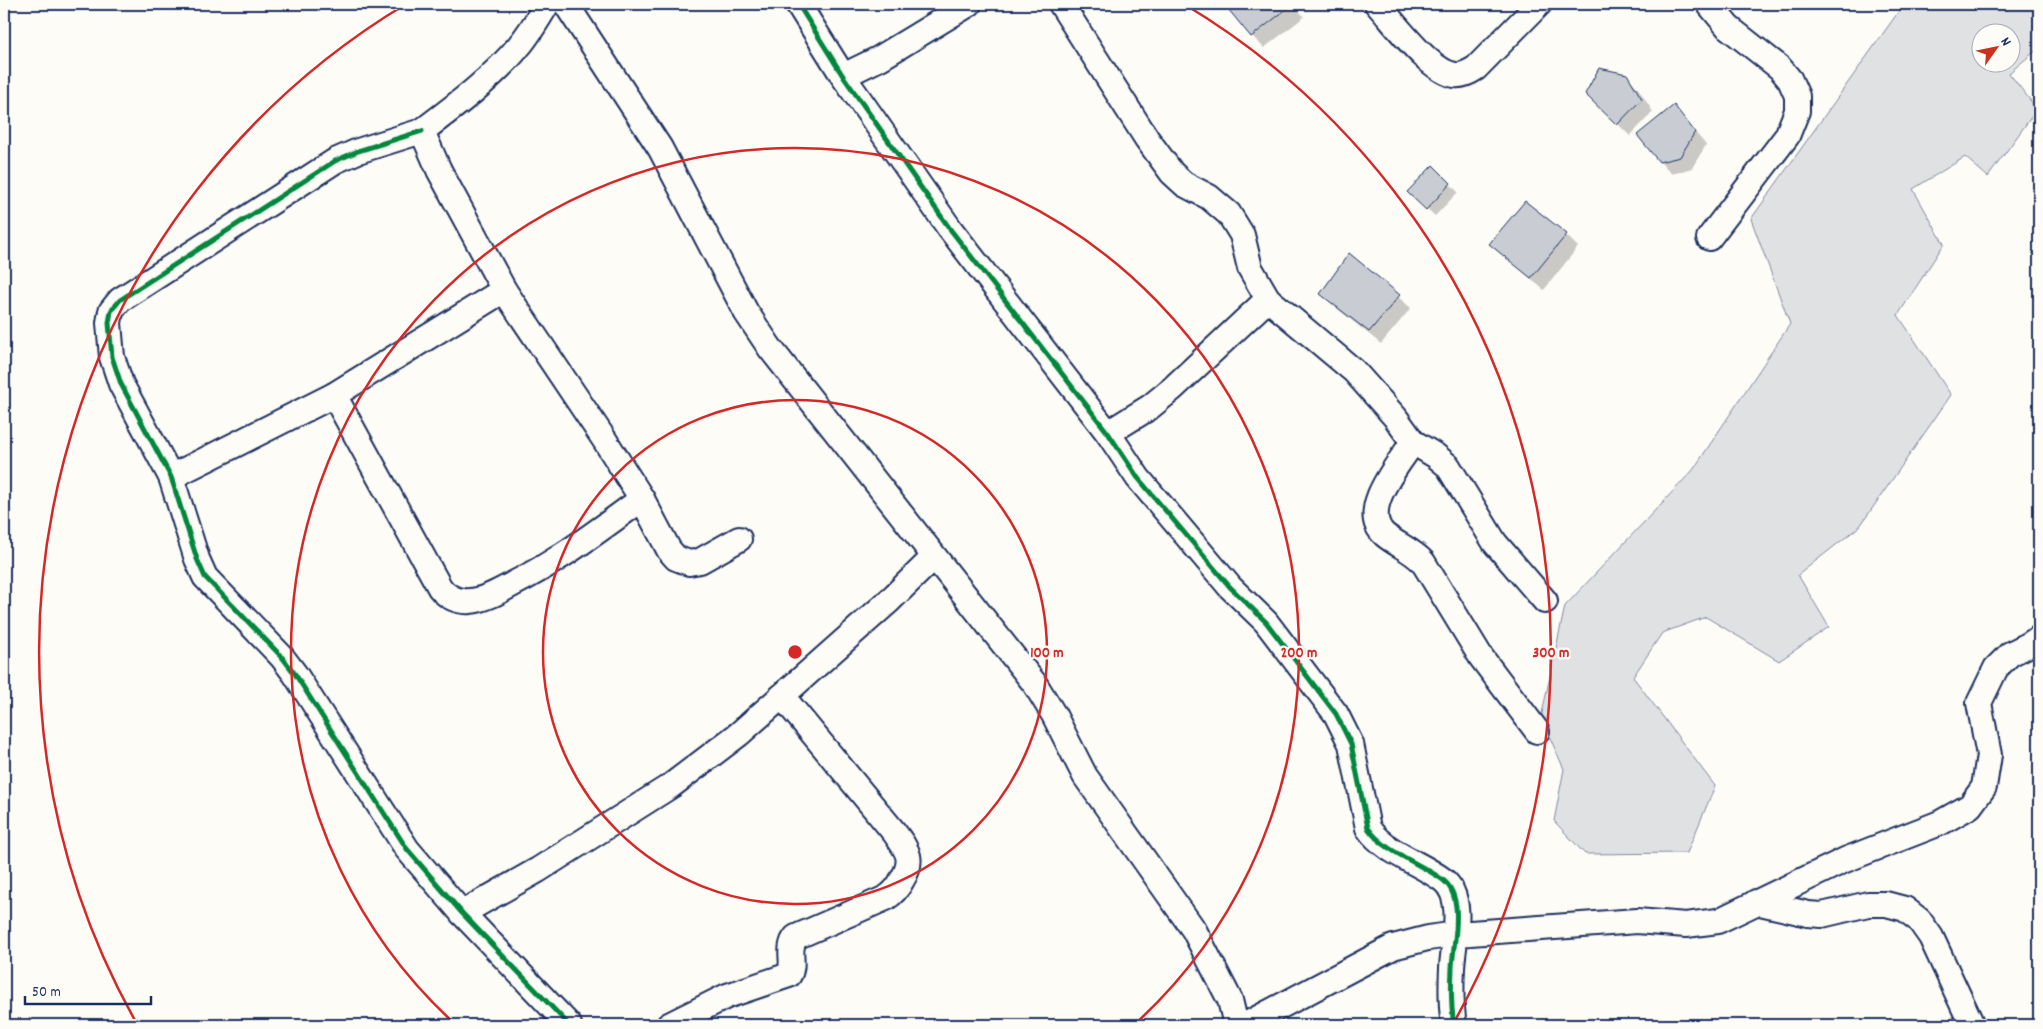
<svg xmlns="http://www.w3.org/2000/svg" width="2043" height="1029" viewBox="0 0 2043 1029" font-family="Dekko,sans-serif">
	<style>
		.green { fill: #e0e1e3; stroke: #7e88a0; fill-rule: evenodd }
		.shadow { fill: #0003 }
		.building { fill: #c9ccd3; stroke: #1b2f5e }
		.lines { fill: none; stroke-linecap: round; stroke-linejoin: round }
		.minor-casing { stroke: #1b2f5e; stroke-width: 28 }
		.minor { stroke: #fdfcf7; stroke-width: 24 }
		.cycleway-casing { stroke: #fdfcf7; stroke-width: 8 }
		.cycleway { stroke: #00873e; stroke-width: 5 }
		.ring { fill: none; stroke: #d62828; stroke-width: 2.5 }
		.centre { fill: #d62828; stroke: #fdfcf7; stroke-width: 2.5 }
		.ring-label { font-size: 15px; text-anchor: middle; font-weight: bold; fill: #d62828; stroke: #fdfcf7; stroke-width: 4.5; stroke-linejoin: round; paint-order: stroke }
	</style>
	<rect width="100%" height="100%" fill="#fdfcf7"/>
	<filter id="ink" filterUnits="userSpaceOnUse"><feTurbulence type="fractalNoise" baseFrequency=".02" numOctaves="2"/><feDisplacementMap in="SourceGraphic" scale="10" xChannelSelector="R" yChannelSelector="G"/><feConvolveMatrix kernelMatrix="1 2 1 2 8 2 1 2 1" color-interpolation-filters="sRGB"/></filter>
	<g filter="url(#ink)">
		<path class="green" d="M1904,4H2039V48L2009,73L2037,109L1988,177L1965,157L1913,189L1944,244L1898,315L1951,395L1860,526L1798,575L1829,627L1779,661L1706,617L1662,633L1633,677L1715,786L1687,853L1585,854L1554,821L1564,769L1541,718L1565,606L1693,470L1790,324L1751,219ZM1980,32H2010V62H1980Z"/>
		<g class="shadow">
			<path d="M1226,4H1294L1304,17L1264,48L1252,36Z"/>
			<path d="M1626,75L1638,88L1653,112L1630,136L1587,94Z"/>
			<path d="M1674,107L1706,145L1692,168L1672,174L1660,162Z"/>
			<path d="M1433,167L1458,192L1435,216L1409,192Z"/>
			<path d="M1566,235L1578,247L1544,290L1491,244Z"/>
			<path d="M1349,255L1411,308L1381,344L1334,306L1322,294Z"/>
		</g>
		<g class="building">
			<path d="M1224,4H1293L1251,37Z"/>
			<path d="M1599,68L1627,74L1642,99L1617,125L1585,94Z"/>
			<path d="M1674,105L1695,132L1680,157L1659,162L1637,135Z"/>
			<path d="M1433,165L1451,183L1426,210L1407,192Z"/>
			<path d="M1525,201L1567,234L1531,278L1489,244Z"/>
			<path d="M1349,253L1400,295L1369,332L1320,294Z"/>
		</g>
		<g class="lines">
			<g class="minor-casing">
				<g id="minor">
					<path d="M547,4C538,19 530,33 519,46C493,78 454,107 422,131L439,170L504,290L604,439L642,499L669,550L676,558L689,563L700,561L739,539"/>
					<path d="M566,4L660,148L746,312L770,348L1035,684L1054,715L1085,776L1194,930L1230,1000L1236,1025"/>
					<path d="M798,4L843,76L950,229L1108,433L1138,478L1230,587L1266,622L1336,714L1351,744L1368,828C1385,853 1419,862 1443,880C1466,898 1453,943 1452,968C1451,987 1451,1007 1454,1025"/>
					<path d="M1061,4L1147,139L1172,173L1184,184L1209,197L1229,214L1242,235L1250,268L1268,299L1354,371L1395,417L1413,442L1436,456L1448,466L1495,543L1545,601"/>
					<path d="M1377,4C1394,22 1430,72 1455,75C1463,76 1470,72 1476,68L1539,4"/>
					<path d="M1709,4L1728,27L1780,68L1790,80L1797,96V111L1787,136L1709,238"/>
					<path d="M843,76L880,58L969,4"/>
					<path d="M422,131L358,151L335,161L120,300L111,311L109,323L112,357L121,384L171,477L197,559L205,577L282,657L295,674L407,849L462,913L569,1025"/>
					<path d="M334,395L440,588C447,597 458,602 470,601C485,600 500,591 513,584C559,561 600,529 642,499"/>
					<path d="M1108,433L1150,407L1172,389L1268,299"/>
					<path d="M1413,442C1399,464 1357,511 1385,535C1397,545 1412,550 1423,562L1481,657L1537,731"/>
					<path d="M171,477L334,395L504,290"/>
					<path d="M1756,902L1808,914L1822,915L1868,904H1886L1905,909L1919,920L1931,937L1972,1025"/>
					<path d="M462,913L538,870L672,785L739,734L889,601L934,557"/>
					<path d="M669,1025L727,996L789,975C796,963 786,949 796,937L886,898C894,893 898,888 902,880C915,859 907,850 894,832L782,696"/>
					<path d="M1245,1025L1393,947L1428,938L1457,934L1637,921L1686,925L1718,921L1845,860L1940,823L1970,806L1984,787L1989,755L1979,703L1996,668L2010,654L2030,644L2039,638"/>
				</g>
			</g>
			<use href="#minor" class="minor"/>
			<g class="cycleway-casing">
				<g id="cycleway">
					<path d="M798,4L843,76L950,229L1108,433L1138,478L1230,587L1266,622L1336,714L1351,744L1368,828C1385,853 1419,862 1443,880C1466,898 1453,943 1452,968C1451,987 1451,1007 1454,1025"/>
					<path d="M422,131L358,151L335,161L120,300L111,311L109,323L112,357L121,384L171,477L197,559L205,577L282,657L295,674L407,849L462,913L569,1025"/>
				</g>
			</g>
			<use href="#cycleway" class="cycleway"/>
		</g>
	</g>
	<g class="ring">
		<circle cx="795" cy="652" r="252"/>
		<path d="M455 1024A504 504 0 1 1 1135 1024"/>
		<path d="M137 1024A756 756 0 0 1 406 4M1184 4A756 756 0 0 1 1453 1024"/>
	</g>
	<circle cx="795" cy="652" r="8" class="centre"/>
	<g class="ring-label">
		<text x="1047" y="657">100 m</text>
		<text x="1299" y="657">200 m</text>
		<text x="1551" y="657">300 m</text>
	</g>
	<rect width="2043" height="1029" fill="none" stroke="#fdfcf7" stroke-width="20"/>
	<rect x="10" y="10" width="2023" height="1009" fill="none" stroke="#1b2f5e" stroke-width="2" filter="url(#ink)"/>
	<g transform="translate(1996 48) rotate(57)"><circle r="24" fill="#fdfcf7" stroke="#a3aaba"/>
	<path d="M0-4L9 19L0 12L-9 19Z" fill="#c8321e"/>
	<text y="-8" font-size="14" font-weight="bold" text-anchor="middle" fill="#1b2f5e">N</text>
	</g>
	<path d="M25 996v8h126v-8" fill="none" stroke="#1b2f5e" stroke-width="2.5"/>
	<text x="32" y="996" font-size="15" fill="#1b2f5e" stroke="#fdfcf7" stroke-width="4" paint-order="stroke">50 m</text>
</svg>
